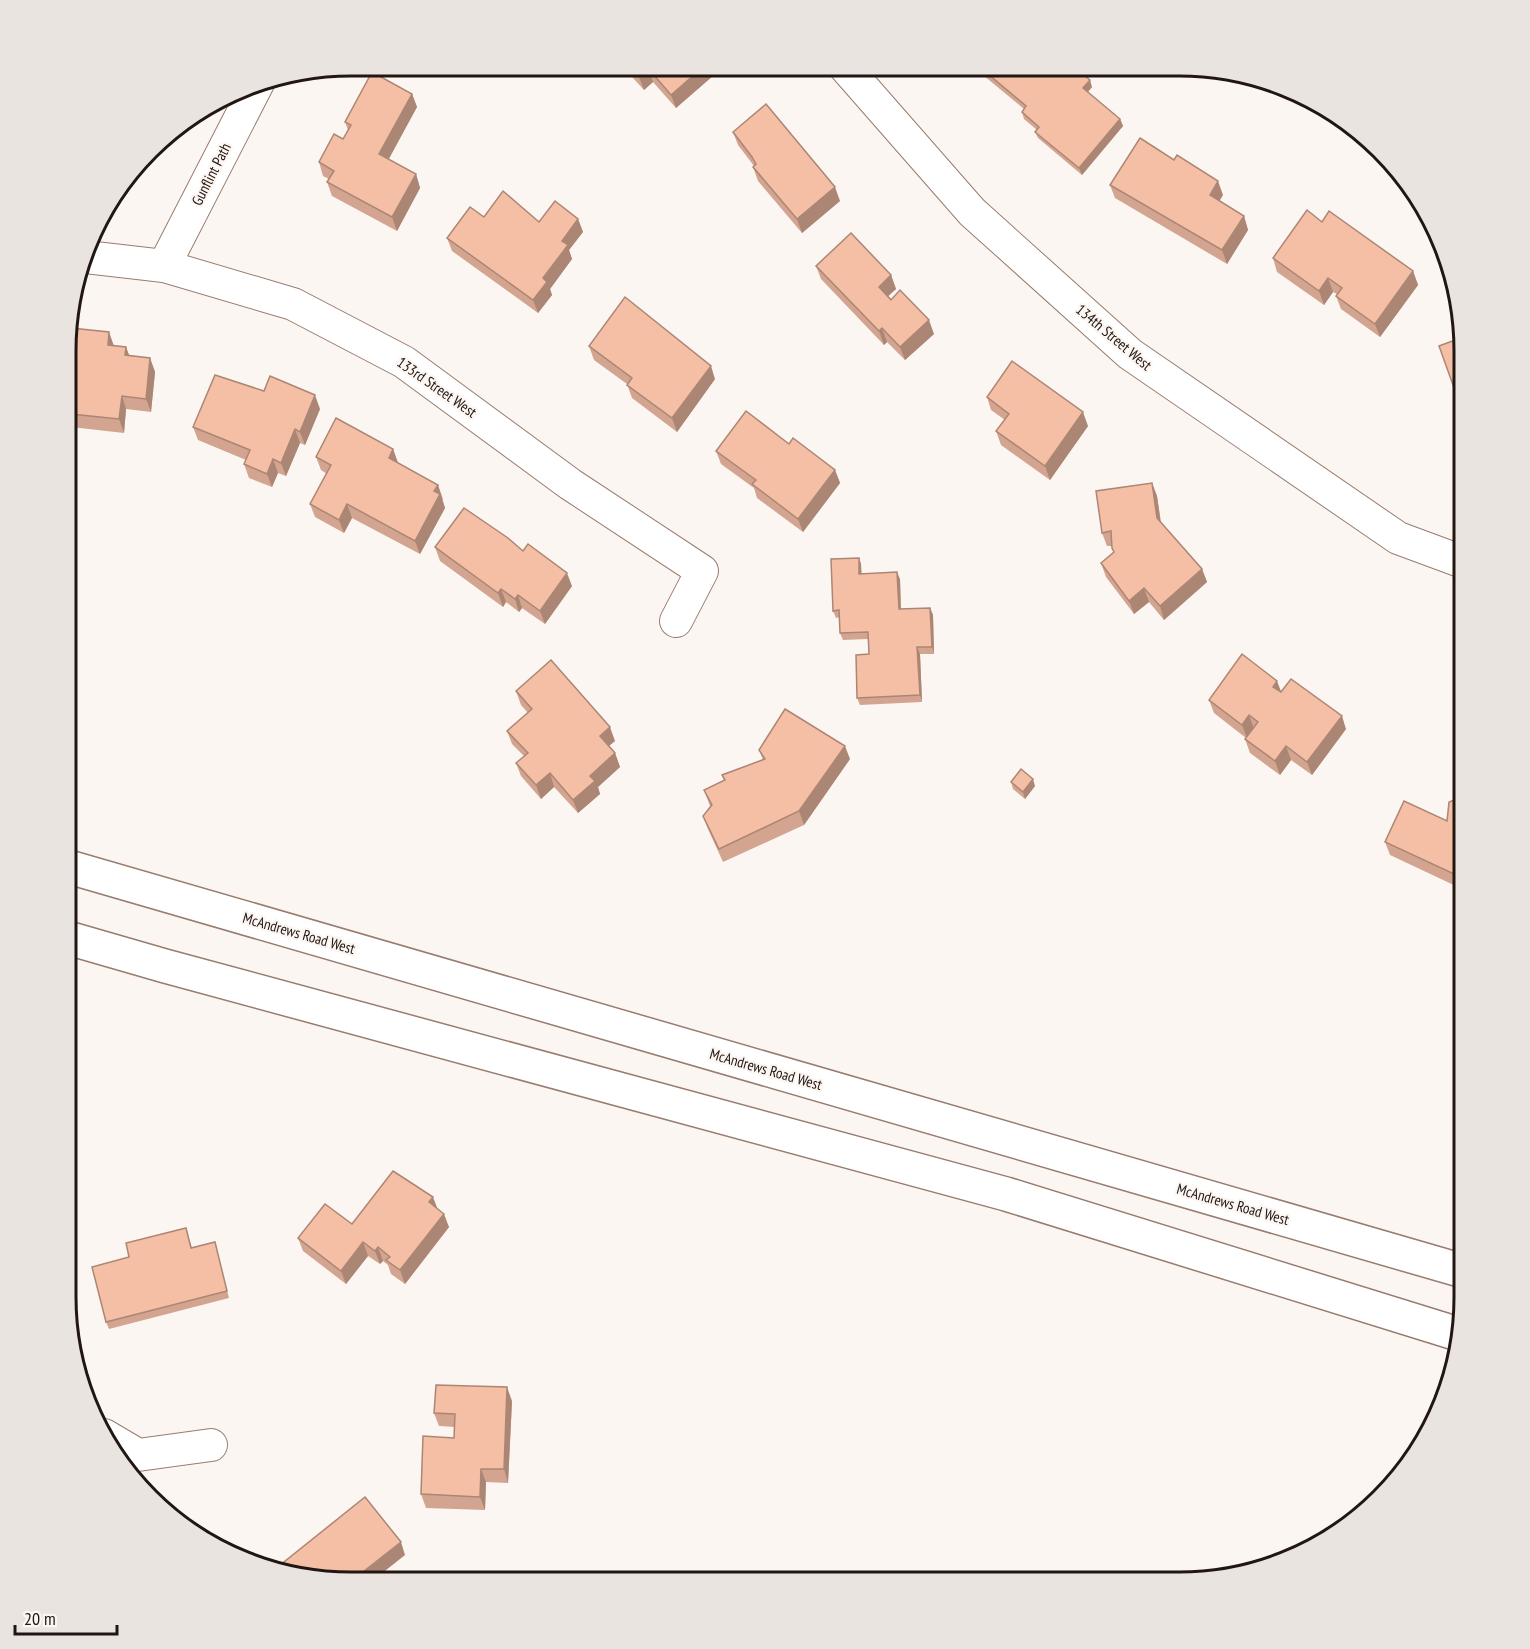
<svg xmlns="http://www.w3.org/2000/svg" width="1530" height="1649" viewBox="0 0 1530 1649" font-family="'PT Sans Narrow',sans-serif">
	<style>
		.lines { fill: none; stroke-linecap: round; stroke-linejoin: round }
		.street-casing { stroke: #997c6e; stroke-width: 34 }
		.secondary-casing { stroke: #997c6e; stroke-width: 36 }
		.street { stroke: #fff; stroke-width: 32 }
		.secondary { stroke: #fff; stroke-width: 33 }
		.wall { fill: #d3a48f }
		.shaded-wall { fill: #ac8674 }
		.building { fill: #f5bfa6; stroke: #ac8674; stroke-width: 1.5 }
		.labels { text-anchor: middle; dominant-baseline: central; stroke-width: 4.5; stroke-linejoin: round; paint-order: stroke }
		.street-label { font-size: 15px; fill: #211611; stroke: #fcf6f3 }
		.rim { fill: none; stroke: #211611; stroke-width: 3 }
	</style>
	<rect width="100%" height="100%" fill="#fcf6f3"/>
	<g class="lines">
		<g class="street-casing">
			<g id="street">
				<path d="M845,67L972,212L1130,354L1398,538L1463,562"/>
				<path d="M86,257L164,266L293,304L404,362L570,484L702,571L676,621"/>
				<path d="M164,266L258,83"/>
				<path d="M104,1435L138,1455L211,1445"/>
			</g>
		</g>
		<g class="secondary-casing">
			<g id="secondary">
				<path d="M69,867L1463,1271"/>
				<path d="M68,938L165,966L1006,1194L1458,1334"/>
			</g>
		</g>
		<use href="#street" class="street"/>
		<use href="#secondary" class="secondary"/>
	</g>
	<g class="wall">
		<path d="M623,67H722V68L676,108L653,82L644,90Z"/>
		<path d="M981,68L1092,87L1088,92L1120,119L1123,126L1082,175L1038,138L1035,132L1037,130L1024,119L1022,112L1024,109L983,75Z"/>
		<path d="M412,94L417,107L388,159L416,174L420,188L397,231L332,196L327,182L329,179L323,176L319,162L343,139L348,130L345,122Z"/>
		<path d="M733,132L840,201L802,233L758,181L753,167L754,166L738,145Z"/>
		<path d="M1110,185L1223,195L1219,201L1244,216L1248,230L1227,264L1115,198Z"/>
		<path d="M484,217L539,222L578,219L583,232L569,250L572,259L550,289L552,295L538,313L452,251L447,238Z"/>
		<path d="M1322,222L1413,271L1418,285L1380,337L1341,309L1336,296L1337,294L1333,292L1324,305L1277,272L1273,258Z"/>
		<path d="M816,266L891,275L896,289L888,296L934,334L905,360L887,342L884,345L821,279Z"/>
		<path d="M71,328L114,346L126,347L129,356L150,358L155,372L151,412L126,409L124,433L71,427Z"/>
		<path d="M1463,337V409L1462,410L1439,346Z"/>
		<path d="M589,346L715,379L677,432L632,398L627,384L594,360Z"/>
		<path d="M987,397L1088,426L1050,480L1001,445L996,431L1005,420L991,410Z"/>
		<path d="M320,409L305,445L300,443L286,476L278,473L272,487L249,478L244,464L246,460L198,440L193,427Z"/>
		<path d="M789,444L835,470L840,483L803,532L757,498L754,488L721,464L716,451Z"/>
		<path d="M393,449L398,463L438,485L443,499L442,500L445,508L420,554L352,518L344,533L315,517L310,504L327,474L321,470L316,457Z"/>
		<path d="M1152,483L1157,496L1161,522L1202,569L1207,582L1164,620L1149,602L1134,614L1106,577L1101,563L1114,553L1112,546H1107L1102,533Z"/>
		<path d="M435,547L523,551L572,586L545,624L522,608L519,612L506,602L503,607L440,561Z"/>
		<path d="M859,558L861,564V574L900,579L901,609L930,608L933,615L934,654H920L922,702L860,705L857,698L869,654L868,639L843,640L840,633V617L836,618L833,611Z"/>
		<path d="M516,691L615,741L609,746L615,753L620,767L598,787L600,794L578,813L554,787L541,799L521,776L516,763L524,756L512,744L507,731L528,713L521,705Z"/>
		<path d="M1281,691L1346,729L1312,775L1291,760L1280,775L1250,753L1245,739L1246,738L1214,713L1209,700Z"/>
		<path d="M759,750L850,759L804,825L723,862L708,829L703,816L710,806L704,790L724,780L722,775L763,760Z"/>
		<path d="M1011,782L1035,786L1025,799L1013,789Z"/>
		<path d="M1463,802V876L1458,887L1390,855L1385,842L1447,821Z"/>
		<path d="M437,1209L449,1227L405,1284L391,1274L388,1265L383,1261L380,1264L368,1256L346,1284L303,1251L298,1238L352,1224Z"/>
		<path d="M186,1228L192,1248L215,1242L229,1298L109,1329L106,1322L129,1257Z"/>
		<path d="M512,1401L508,1483L486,1482L485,1510L426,1508L421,1494L454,1438L455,1427L439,1426L434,1413Z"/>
	</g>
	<g class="shaded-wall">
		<path d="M703,67L722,68L676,108L671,95Z"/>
		<path d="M648,68L653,82L644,90L639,77Z"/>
		<path d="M1090,80L1092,87L1086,94L1083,88Z"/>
		<path d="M412,94L417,107L384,168L379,154Z"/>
		<path d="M1120,119L1123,126L1082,175L1079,168Z"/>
		<path d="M416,174L420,188L397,231L392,217Z"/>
		<path d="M1218,181L1223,195L1215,208L1210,195Z"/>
		<path d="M835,187L840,201L802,233L797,219Z"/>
		<path d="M1244,216L1248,230L1227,264L1222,250Z"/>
		<path d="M578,219L583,232L569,250L572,259L550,289L552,295L538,313L533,300L543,278L562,241Z"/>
		<path d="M1413,271L1418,285L1380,337L1375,324Z"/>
		<path d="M891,275L896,289L884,300L879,287Z"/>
		<path d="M1328,278L1333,292L1324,305L1319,291Z"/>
		<path d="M929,320L934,334L905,360L900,347Z"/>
		<path d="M882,328L887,342L884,345L879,331Z"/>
		<path d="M109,332L114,346L108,345Z"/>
		<path d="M126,347L131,360L125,355Z"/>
		<path d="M150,358L155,372L151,412L146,399Z"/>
		<path d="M711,366L715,379L677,432L672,418Z"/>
		<path d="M315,395L320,409L305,445L300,432Z"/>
		<path d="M122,396L126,409L124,433L119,419Z"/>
		<path d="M1083,412L1088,426L1050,480L1045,466Z"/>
		<path d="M295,429L300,443L286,476L281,463Z"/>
		<path d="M393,449L398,463L394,472L389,458Z"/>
		<path d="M273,459L278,473L272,487L267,474Z"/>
		<path d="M835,470L840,483L803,532L798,519Z"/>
		<path d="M1152,483L1157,496L1162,532L1157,518Z"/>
		<path d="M438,485L445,508L420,554L415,541L434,491Z"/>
		<path d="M347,504L352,518L344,533L339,520Z"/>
		<path d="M859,558L861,564L862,581L859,574Z"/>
		<path d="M1202,569L1207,582L1164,620L1160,606Z"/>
		<path d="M897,572L900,579L901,616L899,609Z"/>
		<path d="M567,573L572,586L545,624L540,611Z"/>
		<path d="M1144,588L1149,602L1134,614L1129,601Z"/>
		<path d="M501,589L506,602L503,607L498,593Z"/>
		<path d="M518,595L522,608L519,612L515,599Z"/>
		<path d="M930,608L933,615L934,654L932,647Z"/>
		<path d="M917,647L920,654L922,702L920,695Z"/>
		<path d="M1277,681L1282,694L1273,687Z"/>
		<path d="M1249,715L1254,729L1247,738L1242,725Z"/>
		<path d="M1342,716L1346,729L1312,775L1307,762Z"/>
		<path d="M610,727L615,741L605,749L600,736Z"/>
		<path d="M845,746L850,759L804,825L799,811Z"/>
		<path d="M1286,746L1291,760L1280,775L1275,761Z"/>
		<path d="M615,753L620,767L598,787L600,794L578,813L573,800L590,776Z"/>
		<path d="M550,773L554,787L541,799L536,785Z"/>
		<path d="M1033,779L1035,786L1025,799L1023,792Z"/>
		<path d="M1461,858L1463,866V876L1458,887L1454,874Z"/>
		<path d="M67,1168L71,1178L67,1186Z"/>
		<path d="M433,1197L438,1210L429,1202Z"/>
		<path d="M67,1205L72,1217L67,1227Z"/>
		<path d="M444,1214L449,1227L405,1284L400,1270Z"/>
		<path d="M363,1242L368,1256L346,1284L341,1271Z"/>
		<path d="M378,1247L383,1261L380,1264L375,1251Z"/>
		<path d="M507,1387L512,1401L508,1483L504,1469Z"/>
		<path d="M481,1469L486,1482L485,1510L480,1497Z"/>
		<path d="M401,1542L405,1555L371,1582H350Z"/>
	</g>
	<g class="building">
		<path d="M630,67H703L671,95L648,68L639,77Z"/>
		<path d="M981,68H1076L1090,80L1083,88L1120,119L1079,168L1035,132L1039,127L1022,112L1026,106Z"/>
		<path d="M372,72L412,94L379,154L416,174L392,217L327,182L334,171L319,162L334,134L343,139L351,125L345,122Z"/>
		<path d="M766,104L835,187L797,219L753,167L756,164L752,157L733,132Z"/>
		<path d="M1140,138L1174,160L1177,155L1218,181L1210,195L1244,216L1222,250L1110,185Z"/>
		<path d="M503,191L539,222L555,201L578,219L562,241L568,245L543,278L547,282L533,300L447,238L470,207L484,217Z"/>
		<path d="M1307,210L1322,222L1329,211L1413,271L1375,324L1336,296L1342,288L1328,278L1319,291L1273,258Z"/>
		<path d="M851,233L891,275L879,287L891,300L900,290L929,320L900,347L882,328L879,331L816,266Z"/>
		<path d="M625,297L711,366L672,418L627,385L632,378L589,346Z"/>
		<path d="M71,328L109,332L108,345L126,347L125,355L150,358L146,399L122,396L119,419L71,414Z"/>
		<path d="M1463,337V394L1457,396L1439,346Z"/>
		<path d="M1012,361L1083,412L1045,466L996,431L1009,414L987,397Z"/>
		<path d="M215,375L264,391L270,376L315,395L300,432L295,429L281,463L273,459L267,474L244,464L250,450L193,427Z"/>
		<path d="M746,411L789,444L793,438L835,470L798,519L752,484L756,480L716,451Z"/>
		<path d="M336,418L393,449L389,458L438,485L434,491L440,494L415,541L347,504L339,520L310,504L331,465L316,457Z"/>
		<path d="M1152,483L1157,518L1202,569L1160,606L1144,588L1129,601L1101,563L1114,552L1112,548L1111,531L1102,533L1096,491Z"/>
		<path d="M464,508L508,538L523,551L528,544L567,573L540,611L518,595L515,599L501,589L498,593L435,547Z"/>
		<path d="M859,558V574L897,572L899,609L930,608L932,647H917L920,695L857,698L856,655L869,654L868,632L840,633L839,610L833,611L831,559Z"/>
		<path d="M1242,654L1277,681L1273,687L1281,692L1291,679L1342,716L1307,762L1286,746L1275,761L1245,739L1258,722L1249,715L1242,725L1209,700Z"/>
		<path d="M551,660L610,727L600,736L615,753L590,776L595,781L573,800L550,773L536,785L516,763L528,753L507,731L532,709L516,691Z"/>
		<path d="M785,709L845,746L799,811L719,849L703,816L712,805L704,790L725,780L722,775L765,759L759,750Z"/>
		<path d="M1021,769L1033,779L1023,792L1011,782Z"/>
		<path d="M1460,798L1463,802V860L1461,858L1454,874L1385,842L1404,801L1447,821L1449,802Z"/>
		<path d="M393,1171L433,1197L429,1202L444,1214L400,1270L386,1260L390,1257L378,1247L375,1251L363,1242L341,1271L298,1238L325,1204L352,1224Z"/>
		<path d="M186,1228L191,1248L215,1242L227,1291L106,1322L92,1267L129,1257L126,1243Z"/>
		<path d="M436,1385L507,1387L504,1469H481L480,1497L421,1494L423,1436L454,1438L455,1414L434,1413Z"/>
		<path d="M365,1497L401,1542L350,1582H334L279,1566Z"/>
	</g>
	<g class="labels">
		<g class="street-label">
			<text transform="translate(211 174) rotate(-63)">Gunflint Path</text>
			<text transform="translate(1114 337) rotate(40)">134th Street West</text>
			<text transform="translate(437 387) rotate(35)">133rd Street West</text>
			<text transform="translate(299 933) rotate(16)">McAndrews Road West</text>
			<text transform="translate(766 1069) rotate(16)">McAndrews Road West</text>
			<text transform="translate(1233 1204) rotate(16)">McAndrews Road West</text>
		</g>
	</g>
	<path d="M0 0H1530V1649H0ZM351 76H1179A275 275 0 0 1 1454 351V1297A275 275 0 0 1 1179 1572H351A275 275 0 0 1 76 1297V351A275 275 0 0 1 351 76Z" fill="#eae4e1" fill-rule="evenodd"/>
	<path class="rim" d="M351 76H1179A275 275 0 0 1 1454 351V1297A275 275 0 0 1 1179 1572H351A275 275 0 0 1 76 1297V351A275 275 0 0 1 351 76Z"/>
	<path d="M15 1625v9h102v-9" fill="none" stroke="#211611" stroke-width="3"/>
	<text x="24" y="1625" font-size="18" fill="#211611" stroke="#fcf6f3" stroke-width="4.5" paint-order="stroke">20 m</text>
</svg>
